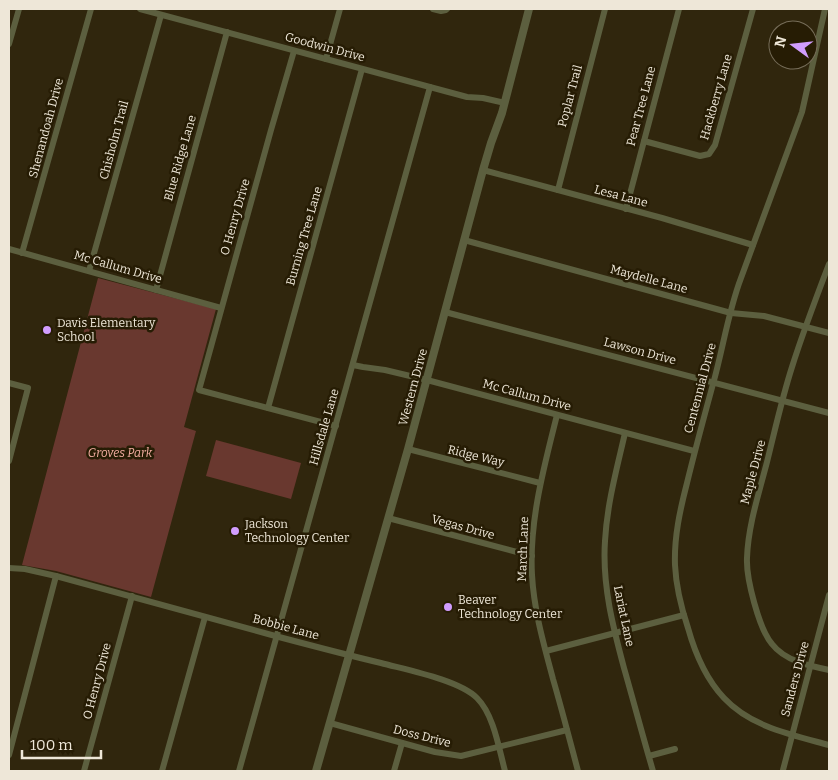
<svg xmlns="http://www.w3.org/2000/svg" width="838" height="780" viewBox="0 0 838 780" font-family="Bitter,serif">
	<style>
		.green { fill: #69382f }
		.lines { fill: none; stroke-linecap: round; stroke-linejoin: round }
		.minor { stroke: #5c5f3f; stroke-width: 6 }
		.tertiary { stroke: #5c5f3f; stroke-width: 8 }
		.poi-dot { fill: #d19dfe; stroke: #261c04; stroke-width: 2 }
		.labels { text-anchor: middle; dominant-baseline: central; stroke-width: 5; stroke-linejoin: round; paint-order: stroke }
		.street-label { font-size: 12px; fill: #eee7d8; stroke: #261c04 }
		.poi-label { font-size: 12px; fill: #eee7d8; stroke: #261c04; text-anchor: start }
		.park-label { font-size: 12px; font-style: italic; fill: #f3ada1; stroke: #261c04 }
	</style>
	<rect width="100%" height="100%" fill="#30260d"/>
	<g class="green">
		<path d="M98,278L216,309L184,427L196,431L151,597L56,571L22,565Z"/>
		<path d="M216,440L301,463L291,499L206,476Z"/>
	</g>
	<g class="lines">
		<g class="minor">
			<path d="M140,9L467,97L483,98L505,103"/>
			<path d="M433,9L441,11L446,10L447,9"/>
			<path d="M825,9L802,112L741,278C728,312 723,349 713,384C704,417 695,450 687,483C680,510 674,537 675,565C676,586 681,607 688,628C695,653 705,678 724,698C751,727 792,735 829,745"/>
			<path d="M9,44L19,9"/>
			<path d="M294,51L271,130L199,390L336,426"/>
			<path d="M326,59L340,9"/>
			<path d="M644,141L700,156L709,154L715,145L753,9"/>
			<path d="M483,170L662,218L753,245"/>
			<path d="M558,190L605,9"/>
			<path d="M626,209L679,9"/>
			<path d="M464,240L731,313L764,316L829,333"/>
			<path d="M9,249L221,308"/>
			<path d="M22,253L91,9"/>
			<path d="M829,264C816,298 803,332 792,367C782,398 775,430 767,462C759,493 748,526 747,558C746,578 759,629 772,644C785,661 810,666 829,670"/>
			<path d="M89,271L161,15"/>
			<path d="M156,290L227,32"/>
			<path d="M445,312L829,413"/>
			<path d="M353,365L363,367L385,370L427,380L694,451"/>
			<path d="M9,383L28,388L9,461"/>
			<path d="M268,408L362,69"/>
			<path d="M557,415C544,467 529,521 532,575C534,611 544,645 553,679C562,710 570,741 578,771"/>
			<path d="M625,433C617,468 607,504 605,541C602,585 613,627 624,668C634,703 643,737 653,771"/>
			<path d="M408,449L540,483"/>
			<path d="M388,518L532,556"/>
			<path d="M9,568L25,569L56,576C130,596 204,617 279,637C313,646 347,655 381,663C407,670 459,680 477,698C494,715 499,749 505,771"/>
			<path d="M546,651L684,615"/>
			<path d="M330,723L435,752L461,756L567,730"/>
			<path d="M9,755L56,576"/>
			<path d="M649,756L675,749"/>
			<path d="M783,770L829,595"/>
			<path d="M84,771L132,596"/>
			<path d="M162,771L205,617"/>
			<path d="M239,771L430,87"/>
			<path d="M394,771L402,743"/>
		</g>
		<path class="tertiary" d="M316,771L408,449L483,170L491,143L502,113L529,9"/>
	</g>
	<g class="poi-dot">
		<circle cx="47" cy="330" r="5"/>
		<circle cx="235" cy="531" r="5"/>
		<circle cx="448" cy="607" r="5"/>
	</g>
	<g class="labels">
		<g class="street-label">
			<text transform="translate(325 47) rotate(15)">Goodwin Drive</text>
			<text transform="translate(570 96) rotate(-75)">Poplar Trail</text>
			<text transform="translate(716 97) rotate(-74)">Hackberry Lane</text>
			<text transform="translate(641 106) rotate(-75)">Pear Tree Lane</text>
			<text transform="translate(46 128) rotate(-75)">Shenandoah Drive</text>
			<text transform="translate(114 140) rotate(-75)">Chisholm Trail</text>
			<text transform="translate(180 158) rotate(-74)">Blue Ridge Lane</text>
			<text transform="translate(621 196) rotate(15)">Lesa Lane</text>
			<text transform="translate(235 217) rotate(-74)">O Henry Drive</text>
			<text transform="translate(304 236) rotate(-74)">Burning Tree Lane</text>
			<text transform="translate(118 267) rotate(16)">Mc Callum Drive</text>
			<text transform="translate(649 279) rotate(15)">Maydelle Lane</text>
			<text transform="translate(640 351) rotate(15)">Lawson Drive</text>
			<text transform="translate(413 387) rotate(-75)">Western Drive</text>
			<text transform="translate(700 388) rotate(-75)">Centennial Drive</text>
			<text transform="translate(527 395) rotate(15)">Mc Callum Drive</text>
			<text transform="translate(324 427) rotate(-74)">Hillsdale Lane</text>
			<text transform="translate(476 456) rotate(14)">Ridge Way</text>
			<text transform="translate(753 472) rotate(-75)">Maple Drive</text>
			<text transform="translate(463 527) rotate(15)">Vegas Drive</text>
			<text transform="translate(523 549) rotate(-88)">March Lane</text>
			<text transform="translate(624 616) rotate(78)">Lariat Lane</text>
			<text transform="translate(286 627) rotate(15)">Bobbie Lane</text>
			<text transform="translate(795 679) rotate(-75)">Sanders Drive</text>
			<text transform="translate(97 681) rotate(-75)">O Henry Drive</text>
			<text transform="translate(422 736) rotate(14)">Doss Drive</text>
		</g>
		<g class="poi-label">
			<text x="57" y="323">Davis Elementary<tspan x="57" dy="14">School</tspan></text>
			<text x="245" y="524">Jackson<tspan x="245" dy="14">Technology Center</tspan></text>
			<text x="458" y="600">Beaver<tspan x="458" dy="14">Technology Center</tspan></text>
		</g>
		<g class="park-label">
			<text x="120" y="453">Groves Park</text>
		</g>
	</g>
	<rect width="838" height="780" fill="none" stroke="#eee7d8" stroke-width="20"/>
	<g transform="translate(793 45) rotate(285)"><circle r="24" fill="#261c04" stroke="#766d59"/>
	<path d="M0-4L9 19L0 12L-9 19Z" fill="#d19dfe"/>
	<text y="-8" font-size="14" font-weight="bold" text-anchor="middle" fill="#eee7d8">N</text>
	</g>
	<path d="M22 750v8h79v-8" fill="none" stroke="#eee7d8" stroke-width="2.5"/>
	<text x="30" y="750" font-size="15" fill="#eee7d8" stroke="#261c04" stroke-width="4" paint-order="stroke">100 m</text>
</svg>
